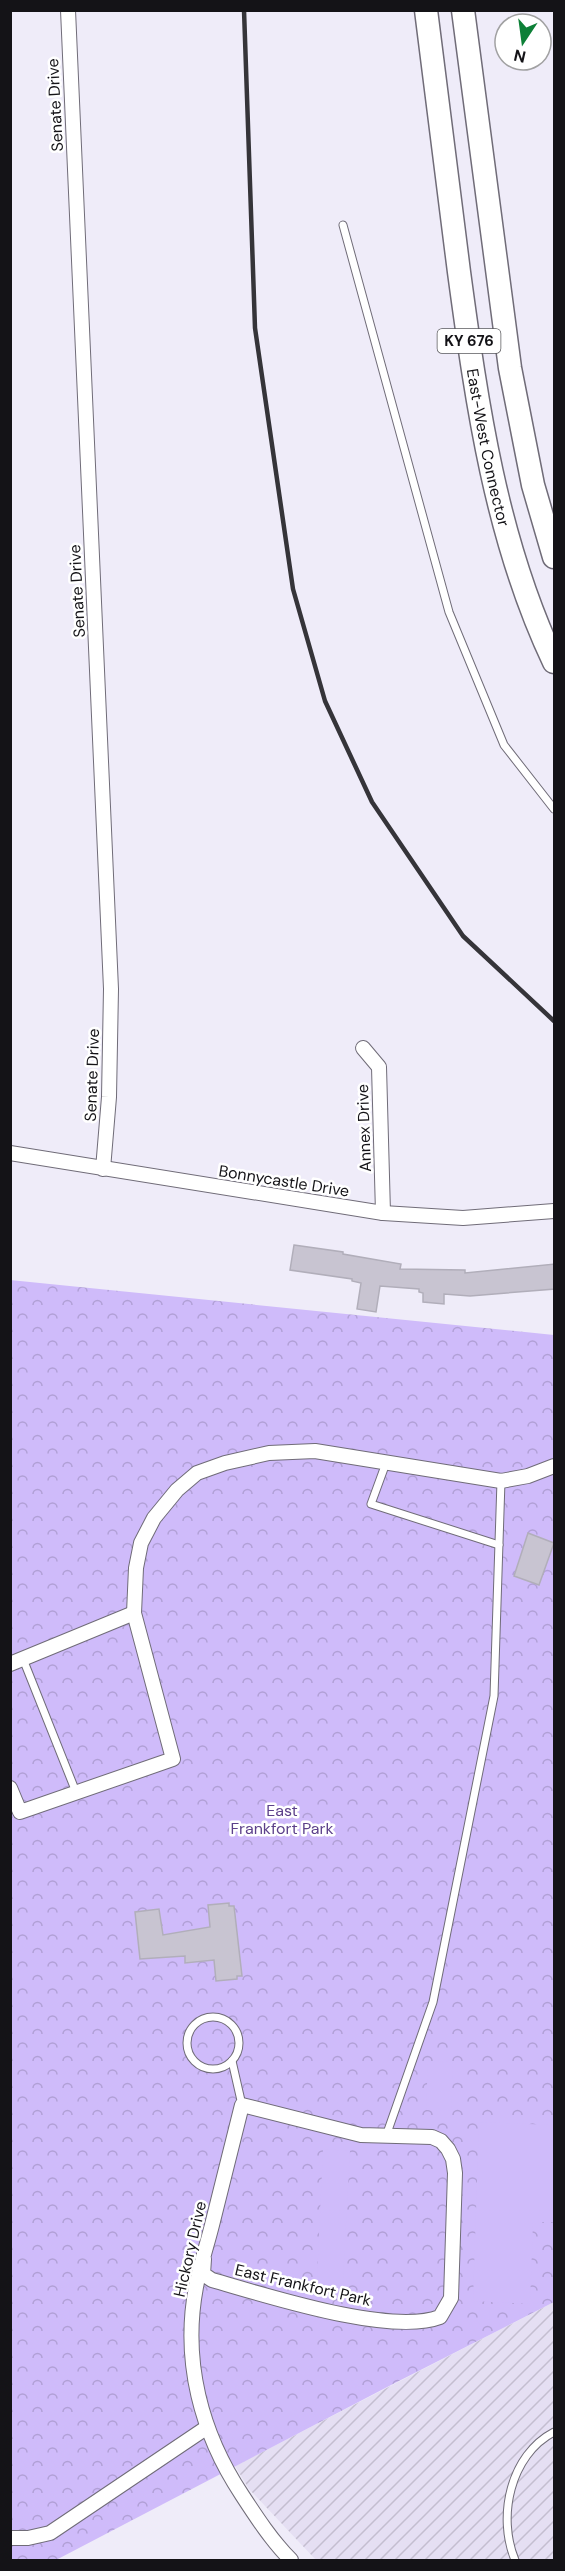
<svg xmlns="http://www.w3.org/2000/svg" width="565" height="2571" viewBox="0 0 565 2571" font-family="'DM Sans',sans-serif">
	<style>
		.industrial { fill: url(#industrial-furrows) }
		.park { fill: url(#park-crowns) }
		.pitch { fill: #cfbbfa }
		.building { fill: #c8c4d1; stroke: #b1aeba; stroke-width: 1.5 }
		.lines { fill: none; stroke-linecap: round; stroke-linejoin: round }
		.service-casing { stroke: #706c78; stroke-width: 9 }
		.minor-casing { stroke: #706c78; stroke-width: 16 }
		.primary-casing { stroke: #706c78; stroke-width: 25 }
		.service { stroke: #fff; stroke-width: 7 }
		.minor { stroke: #fff; stroke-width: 14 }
		.primary { stroke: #fff; stroke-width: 22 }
		.rail { stroke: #353439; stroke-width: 4.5 }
		.labels { text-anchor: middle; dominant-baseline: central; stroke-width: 5; stroke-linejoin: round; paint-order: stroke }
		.shield { fill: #fff; stroke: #5a5a5d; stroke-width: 1.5 }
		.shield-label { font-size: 15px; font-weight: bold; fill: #141317 }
		.street-label { font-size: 16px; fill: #141317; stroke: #fff }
		.park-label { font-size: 16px; fill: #5c408a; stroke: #fff }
	</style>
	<defs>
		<pattern id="industrial-furrows" width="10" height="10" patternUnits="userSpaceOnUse" patternTransform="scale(1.5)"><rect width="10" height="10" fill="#e5dff3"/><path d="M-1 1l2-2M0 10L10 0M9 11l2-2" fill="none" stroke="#c4bed0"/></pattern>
		<pattern id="park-crowns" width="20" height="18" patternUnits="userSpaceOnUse" patternTransform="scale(1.5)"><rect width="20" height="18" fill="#cfbbfa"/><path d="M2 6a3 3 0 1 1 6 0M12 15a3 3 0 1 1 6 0" fill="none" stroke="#b1a0d6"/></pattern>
	</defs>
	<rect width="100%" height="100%" fill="#efecf9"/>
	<path class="industrial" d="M554,2302V2560H316L249,2489L235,2466Z"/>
	<path class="park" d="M10,1280L554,1335V2302L393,2384L56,2560H10Z"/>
	<g class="pitch">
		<path d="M428,2061L453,2062L451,2111L426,2110Z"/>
		<path d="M479,2122L554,2125V2222H533L530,2304L473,2301Z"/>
		<path d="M323,2149L350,2151L342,2299L316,2298Z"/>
	</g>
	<g class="building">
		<path d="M294,1245L343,1252V1254L401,1264L400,1269L465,1270V1273L555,1264V1289L470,1296L444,1294V1304L423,1302V1293L419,1292V1289L380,1286L376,1312L357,1309L361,1283L352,1281V1279L290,1270Z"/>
		<path d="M528,1533L554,1543L539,1585L514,1576Z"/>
		<path d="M229,1903V1906H234L242,1976H237V1979L216,1981L214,1960L185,1963V1956L140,1959L135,1912L159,1909L163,1935L210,1927L208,1905Z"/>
	</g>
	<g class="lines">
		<g class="service-casing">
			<g id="service">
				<path d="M343,225L449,612L504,745L554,809"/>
				<path d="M386,1463L371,1504L499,1545"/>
				<path d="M23,1659L76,1792"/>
				<circle cx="213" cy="2043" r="26"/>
				<path d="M232,2061L242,2105"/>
				<path d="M386,2136L433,2002L494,1696L501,1481"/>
				<path d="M515,2560C497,2517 510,2455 554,2432"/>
			</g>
		</g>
		<g class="minor-casing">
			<g id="minor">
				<path d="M68,10L111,989L109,1097L103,1169"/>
				<path d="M363,1048L379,1067L383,1213"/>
				<path d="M10,1153L383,1213L463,1218L554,1211"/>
				<path d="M10,1664L134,1613"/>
				<path d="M10,1788L20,1812L173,1759L134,1613L136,1568L141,1543L154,1518L177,1490L197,1473L225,1463L269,1453L315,1451L501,1481L528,1476L554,1466"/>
				<path d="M204,2259L203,2274L212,2280C265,2295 390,2336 440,2317L451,2298L455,2173L453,2159L448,2149L441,2141L432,2137L361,2135L242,2105C232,2145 222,2185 212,2225C207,2245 200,2266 196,2287C182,2361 201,2433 242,2495C257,2518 272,2541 291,2560"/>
				<path d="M10,2538H28L50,2533L206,2428"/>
			</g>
		</g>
		<g class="primary-casing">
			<g id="primary">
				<path id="s1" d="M426,10C437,98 448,185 459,272C477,405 496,540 554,662"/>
				<path d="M463,10L510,368L533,485L554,557"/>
			</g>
		</g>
		<use href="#service" class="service"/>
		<use href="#minor" class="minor"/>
		<use href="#primary" class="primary"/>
		<path class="rail" d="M244,10L255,328L293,589L325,701L372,802L463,936L554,1021"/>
	</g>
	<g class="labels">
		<rect class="shield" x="437.5" y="329" width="63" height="24" rx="4.5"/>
		<g class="shield-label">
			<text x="469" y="341">KY 676</text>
		</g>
		<g class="street-label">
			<text transform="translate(55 105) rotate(-93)">Senate Drive</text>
			<text stroke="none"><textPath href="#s1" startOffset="442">East-West Connector</textPath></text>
			<text transform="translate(77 591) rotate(-93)">Senate Drive</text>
			<text transform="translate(92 1075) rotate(-88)">Senate Drive</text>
			<text transform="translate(364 1128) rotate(-92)">Annex Drive</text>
			<text transform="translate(284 1181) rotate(9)">Bonnycastle Drive</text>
			<text transform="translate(190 2249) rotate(-77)">Hickory Drive</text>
			<text transform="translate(303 2285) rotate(13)">East Frankfort Park</text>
		</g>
		<g class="park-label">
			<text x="282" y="1810">East<tspan x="282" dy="18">Frankfort Park</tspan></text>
		</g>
	</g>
	<rect width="565" height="2571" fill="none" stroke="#141317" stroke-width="24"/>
	<g transform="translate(523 42) rotate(193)"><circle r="28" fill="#ffffff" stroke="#a1a1a2" stroke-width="1.5"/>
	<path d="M0-4.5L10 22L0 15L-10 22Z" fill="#0d8037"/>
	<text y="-9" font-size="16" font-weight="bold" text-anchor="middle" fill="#141317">N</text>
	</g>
</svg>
